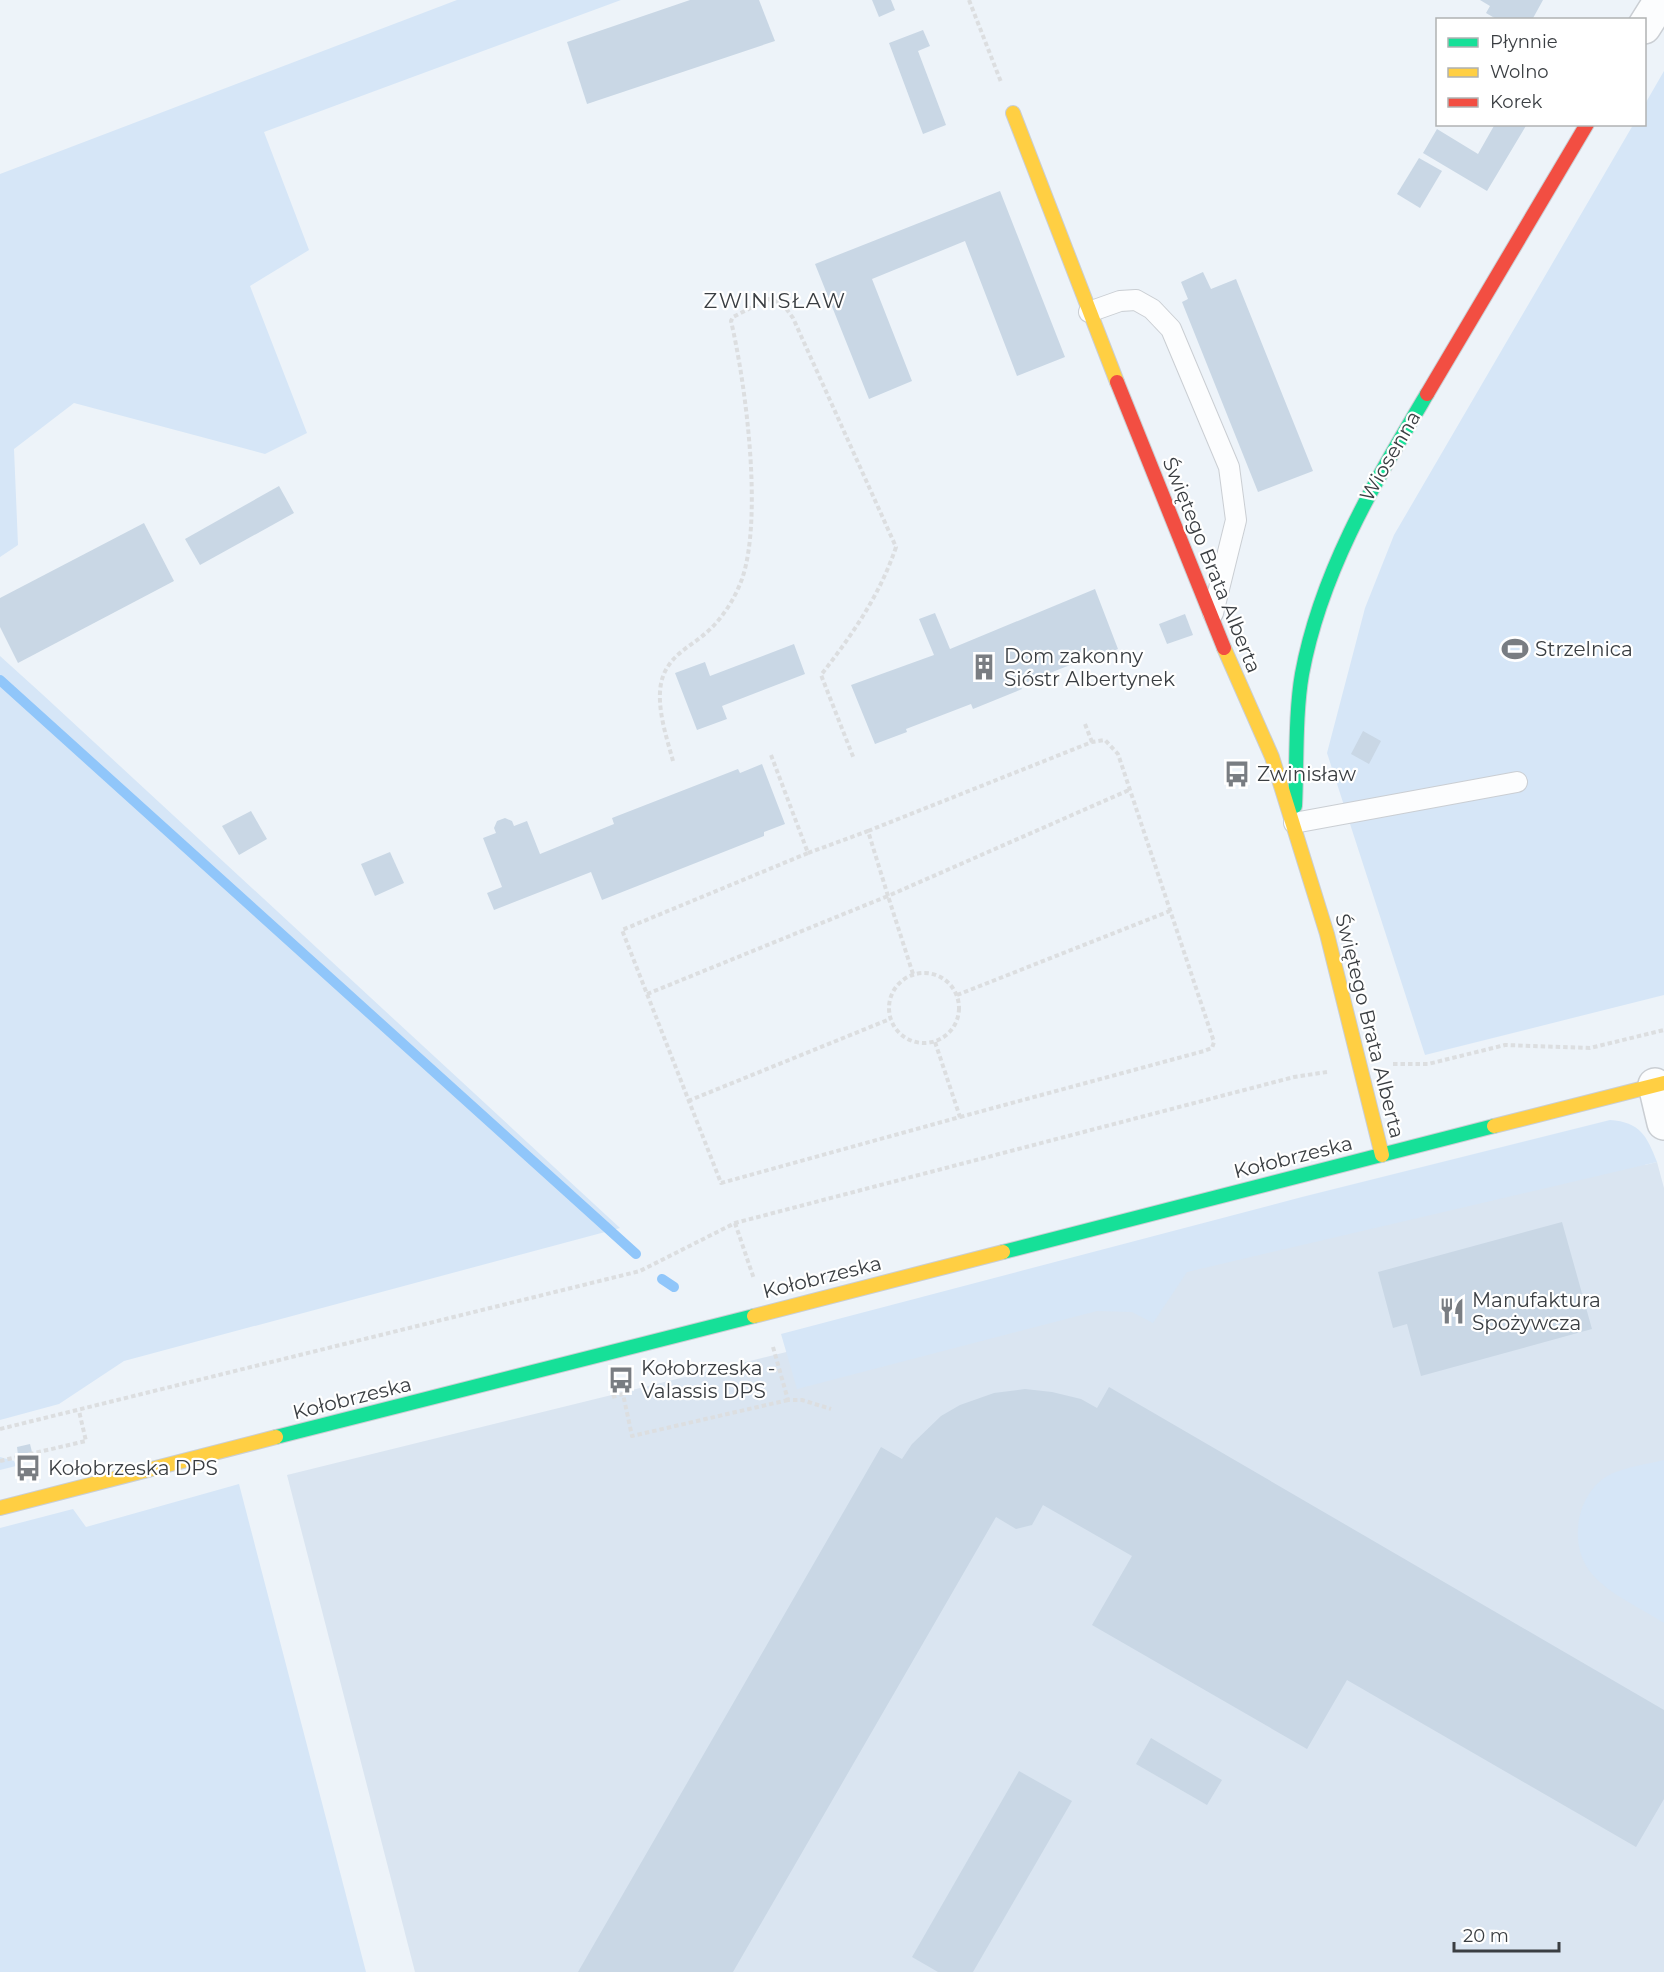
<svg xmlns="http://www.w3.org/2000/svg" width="1664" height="1972" viewBox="0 0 1664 1972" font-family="Montserrat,sans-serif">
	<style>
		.built { fill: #dae5f1 }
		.green { fill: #d6e6f7 }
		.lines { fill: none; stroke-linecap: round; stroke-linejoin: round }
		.stream { stroke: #90c6fa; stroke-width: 10 }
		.building { fill: #c9d7e5 }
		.lane-casing { stroke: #caced3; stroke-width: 22 }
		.street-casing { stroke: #caced3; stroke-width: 36 }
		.fast-casing { stroke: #caced3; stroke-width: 16 }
		.slow-casing { stroke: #caced3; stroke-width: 16 }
		.jam-casing { stroke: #caced3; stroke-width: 16 }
		.path { stroke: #dcdee0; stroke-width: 4; stroke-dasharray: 4.5 3; stroke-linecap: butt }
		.lane { stroke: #fcfdfe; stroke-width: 20 }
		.street { stroke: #fcfdfe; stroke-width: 33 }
		.fast { stroke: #16e098; stroke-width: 14 }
		.slow { stroke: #ffcf43; stroke-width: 14 }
		.jam { stroke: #f24e42; stroke-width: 14 }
		.labels { text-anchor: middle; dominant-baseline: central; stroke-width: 4.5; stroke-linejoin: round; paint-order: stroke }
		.street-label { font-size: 20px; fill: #3a3e42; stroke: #fff }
		.poi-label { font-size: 20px; fill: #3a3e42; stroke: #fff; text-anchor: start }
		.neighbourhood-label { font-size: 21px; letter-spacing: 1.5px; fill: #3a3e42; stroke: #fff }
	</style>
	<rect width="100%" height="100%" fill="#edf3f9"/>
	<path class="built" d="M1639,1142L1645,1165L1657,1162L1664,1188V1972H415L287,1475Z"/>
	<g class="green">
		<path d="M457,0H621L264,132L309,250L250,286L307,433L265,454L74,403L14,449L18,545L0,557V174Z"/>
		<path d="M1664,71V995L1425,1055L1327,753L1365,608L1394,535L1633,125L1644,124L1645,104Z"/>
		<path d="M0,656L42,694L620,1228L124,1361L59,1404L0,1420Z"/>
		<path d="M1610,1120C1640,1122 1647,1136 1657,1162L1187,1272L1153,1323L1132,1312L1097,1311L797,1389L781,1334L1302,1197Z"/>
		<path d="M0,1457L14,1461L16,1466L0,1470Z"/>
		<path d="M1664,1460V1623C1641,1608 1610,1595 1592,1574C1567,1546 1576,1491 1611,1474C1627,1467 1647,1464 1664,1460Z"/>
		<path d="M239,1484L366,1972H0V1528L73,1509L86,1527Z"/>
	</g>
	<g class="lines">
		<g class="stream">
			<path d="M0,680L636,1254"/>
			<path d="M662,1279L674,1287"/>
		</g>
	</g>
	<g class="building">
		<path d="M690,0H759L775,41L587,104L567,42Z"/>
		<path d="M872,0H891L895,10L879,17Z"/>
		<path d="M1480,0H1543L1532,20H1498L1486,13L1490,6Z"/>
		<path d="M923,30L930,46L918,51L946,125L923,134L889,43Z"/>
		<path d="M1495,124H1527L1487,191L1423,153L1437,129L1478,154Z"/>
		<path d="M1419,158L1442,171L1420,208L1397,194Z"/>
		<path d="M1000,191L1065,357L1017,376L965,241L872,279L912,381L869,399L815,264Z"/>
		<path d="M1203,272L1211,289L1236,279L1313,471L1258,492L1182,302L1188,299L1181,282Z"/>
		<path d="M279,486L294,513L200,565L185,539Z"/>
		<path d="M144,523L174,581L18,663L0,627V598Z"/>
		<path d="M1095,589L1118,649L1086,662L1085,659L1020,685L1022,689L973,709L971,704L906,729L907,732L875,744L851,685L934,655L919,619L935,613L950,649Z"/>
		<path d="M1185,614L1193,635L1167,644L1159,624Z"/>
		<path d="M794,644L805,674L722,706L727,719L697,730L675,673L705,662L710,676Z"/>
		<path d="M1363,731L1381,741L1369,764L1351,754Z"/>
		<path d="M762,764L785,824L764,832V836L602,900L591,872L494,910L487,893L502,887L483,838L496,833L494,828L497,821L505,818L512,821L514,826L527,821L540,854L614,824L612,818L738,769L740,773Z"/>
		<path d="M251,811L267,839L239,855L222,826Z"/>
		<path d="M390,852L404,883L375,896L361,864Z"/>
		<path d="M1562,1222L1592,1329L1421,1376L1407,1324L1393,1328L1378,1272Z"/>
		<path d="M1109,1387L1664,1710V1799L1636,1847L1347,1680L1307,1749L1092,1625L1132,1556L1043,1505L1032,1525L1016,1529L996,1517L733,1972H578L881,1447L902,1459L912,1444L941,1416L960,1405L994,1393L1025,1389L1052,1392L1081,1399L1097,1408Z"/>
		<path d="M30,1444L32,1452L18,1455L17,1447Z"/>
		<path d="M1151,1738L1222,1780L1207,1805L1136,1764Z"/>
		<path d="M1019,1771L1072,1801L973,1972H938L912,1957Z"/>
	</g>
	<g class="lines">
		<g class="lane-casing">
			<g id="lane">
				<path d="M1089,312L1120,301L1136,300L1152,309L1171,329L1229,467L1236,520L1213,613"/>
				<path d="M1294,823L1517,782"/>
			</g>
		</g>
		<g class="street-casing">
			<g id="street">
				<path d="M1644,27L1661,0"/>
				<path d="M1655,1085L1664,1123"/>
			</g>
		</g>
		<g class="fast-casing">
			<g id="fast">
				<path d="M1295,806C1297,765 1295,714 1302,674C1321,571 1375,482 1427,394"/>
				<path d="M1003,1252L1494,1126"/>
				<path d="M276,1437L754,1316"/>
			</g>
		</g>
		<g class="slow-casing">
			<g id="slow">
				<path d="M1013,113L1117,382"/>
				<path d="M1224,648L1272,757L1327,934L1382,1155"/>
				<path d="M1494,1126L1664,1083"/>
				<path d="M754,1316L1003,1252"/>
				<path d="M0,1508L276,1437"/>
			</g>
		</g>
		<g class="jam-casing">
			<g id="jam">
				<path d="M1117,382L1224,648"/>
				<path d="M1427,394L1587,124"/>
			</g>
		</g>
		<g class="path">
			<path d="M969,0L1001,82"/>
			<path d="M1085,724L1092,742"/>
			<path d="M771,755L808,853L622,930L721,1183L960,1117L935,1042"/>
			<path d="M673,761C666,735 651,693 667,668C676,652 694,644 707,632C723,618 735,598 742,579C763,518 746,385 731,321L733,317L768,299L782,303L793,318L896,547C880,595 852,635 821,675L854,759"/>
			<path d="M868,831L1092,742L1105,740L1118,754L1214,1042L1212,1048L1204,1051L960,1117"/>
			<path d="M808,853L868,831L888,896L1129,790"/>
			<circle cx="924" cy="1008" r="35"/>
			<path d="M647,994L888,896L913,974"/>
			<path d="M957,995L1170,911"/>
			<path d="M1393,1064H1428L1505,1045L1590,1048L1664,1030"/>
			<path d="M688,1101L890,1019"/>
			<path d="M735,1223L754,1279"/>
			<path d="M773,1347L788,1400H802L831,1409"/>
			<path d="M612,1397L623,1394L632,1436L788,1400"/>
			<path d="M0,1429L640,1271L735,1223L1294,1077L1327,1072"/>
			<path d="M0,1461L86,1441L79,1411"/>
		</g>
		<use href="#lane" class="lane"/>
		<use href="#street" class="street"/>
		<use href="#fast" class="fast"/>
		<use href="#slow" class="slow"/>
		<use href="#jam" class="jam"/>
	</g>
	<defs>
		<g id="stadium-bare" transform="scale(2.07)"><path d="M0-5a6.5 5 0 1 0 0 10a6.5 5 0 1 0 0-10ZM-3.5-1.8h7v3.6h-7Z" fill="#797d82" stroke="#fff" stroke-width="2.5" paint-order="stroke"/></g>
		<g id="building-bare" transform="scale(2.07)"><path d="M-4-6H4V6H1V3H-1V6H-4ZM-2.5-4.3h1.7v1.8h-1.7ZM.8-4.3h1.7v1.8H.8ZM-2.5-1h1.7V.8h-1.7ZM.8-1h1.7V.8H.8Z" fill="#797d82" stroke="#fff" stroke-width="2.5" paint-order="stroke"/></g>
		<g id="bus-bare" transform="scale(2.07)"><path d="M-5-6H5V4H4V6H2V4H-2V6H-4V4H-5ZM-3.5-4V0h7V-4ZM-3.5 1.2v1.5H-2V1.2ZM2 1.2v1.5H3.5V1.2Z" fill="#797d82" stroke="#fff" stroke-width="2.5" paint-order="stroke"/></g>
		<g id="restaurant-bare" transform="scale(2.07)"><path d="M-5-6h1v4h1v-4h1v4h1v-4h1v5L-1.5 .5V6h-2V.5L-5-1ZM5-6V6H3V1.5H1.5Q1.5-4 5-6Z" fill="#797d82" stroke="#fff" stroke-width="2.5" paint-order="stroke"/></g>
	</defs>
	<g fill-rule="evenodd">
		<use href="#stadium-bare" x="1515" y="649"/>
		<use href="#building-bare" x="984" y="667"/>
		<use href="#bus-bare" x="1237" y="774"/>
		<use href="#restaurant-bare" x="1452" y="1311"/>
		<use href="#bus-bare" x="621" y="1380"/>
		<use href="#bus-bare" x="28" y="1468"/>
	</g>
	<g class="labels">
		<g class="street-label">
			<text transform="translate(1390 456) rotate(-60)">Wiosenna</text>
			<text transform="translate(1212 565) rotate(68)">Świętego Brata Alberta</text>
			<text transform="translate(1370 1026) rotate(76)">Świętego Brata Alberta</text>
			<text transform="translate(1293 1157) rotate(-14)">Kołobrzeska</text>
			<text transform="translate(822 1277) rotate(-14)">Kołobrzeska</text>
			<text transform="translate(352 1398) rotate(-14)">Kołobrzeska</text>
		</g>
		<g class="poi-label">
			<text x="1535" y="649">Strzelnica</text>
			<text x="1004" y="656">Dom zakonny<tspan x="1004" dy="23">Sióstr Albertynek</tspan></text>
			<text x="1257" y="774">Zwinisław</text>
			<text x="1472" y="1300">Manufaktura<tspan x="1472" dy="23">Spożywcza</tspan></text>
			<text x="641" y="1368">Kołobrzeska -<tspan x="641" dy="23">Valassis DPS</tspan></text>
			<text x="48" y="1468">Kołobrzeska DPS</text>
		</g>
		<g class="neighbourhood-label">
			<text x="775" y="300">ZWINISŁAW</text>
		</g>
	</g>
	<rect x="1436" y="18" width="210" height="108" fill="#ffffff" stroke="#b0b2b3" stroke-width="1.5"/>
	<rect x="1448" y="38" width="30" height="9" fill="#16e098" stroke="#b0b2b3" stroke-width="1.5"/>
	<text x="1490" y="48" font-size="18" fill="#3a3e42">Płynnie</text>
	<rect x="1448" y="68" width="30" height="9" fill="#ffcf43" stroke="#b0b2b3" stroke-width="1.5"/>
	<text x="1490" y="78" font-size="18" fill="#3a3e42">Wolno</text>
	<rect x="1448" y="98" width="30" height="9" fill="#f24e42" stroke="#b0b2b3" stroke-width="1.5"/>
	<text x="1490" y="108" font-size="18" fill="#3a3e42">Korek</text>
	<path d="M1454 1942v9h105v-9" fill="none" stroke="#3a3e42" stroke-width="3"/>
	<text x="1463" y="1942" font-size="18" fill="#3a3e42" stroke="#ffffff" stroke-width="4.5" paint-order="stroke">20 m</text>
</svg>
